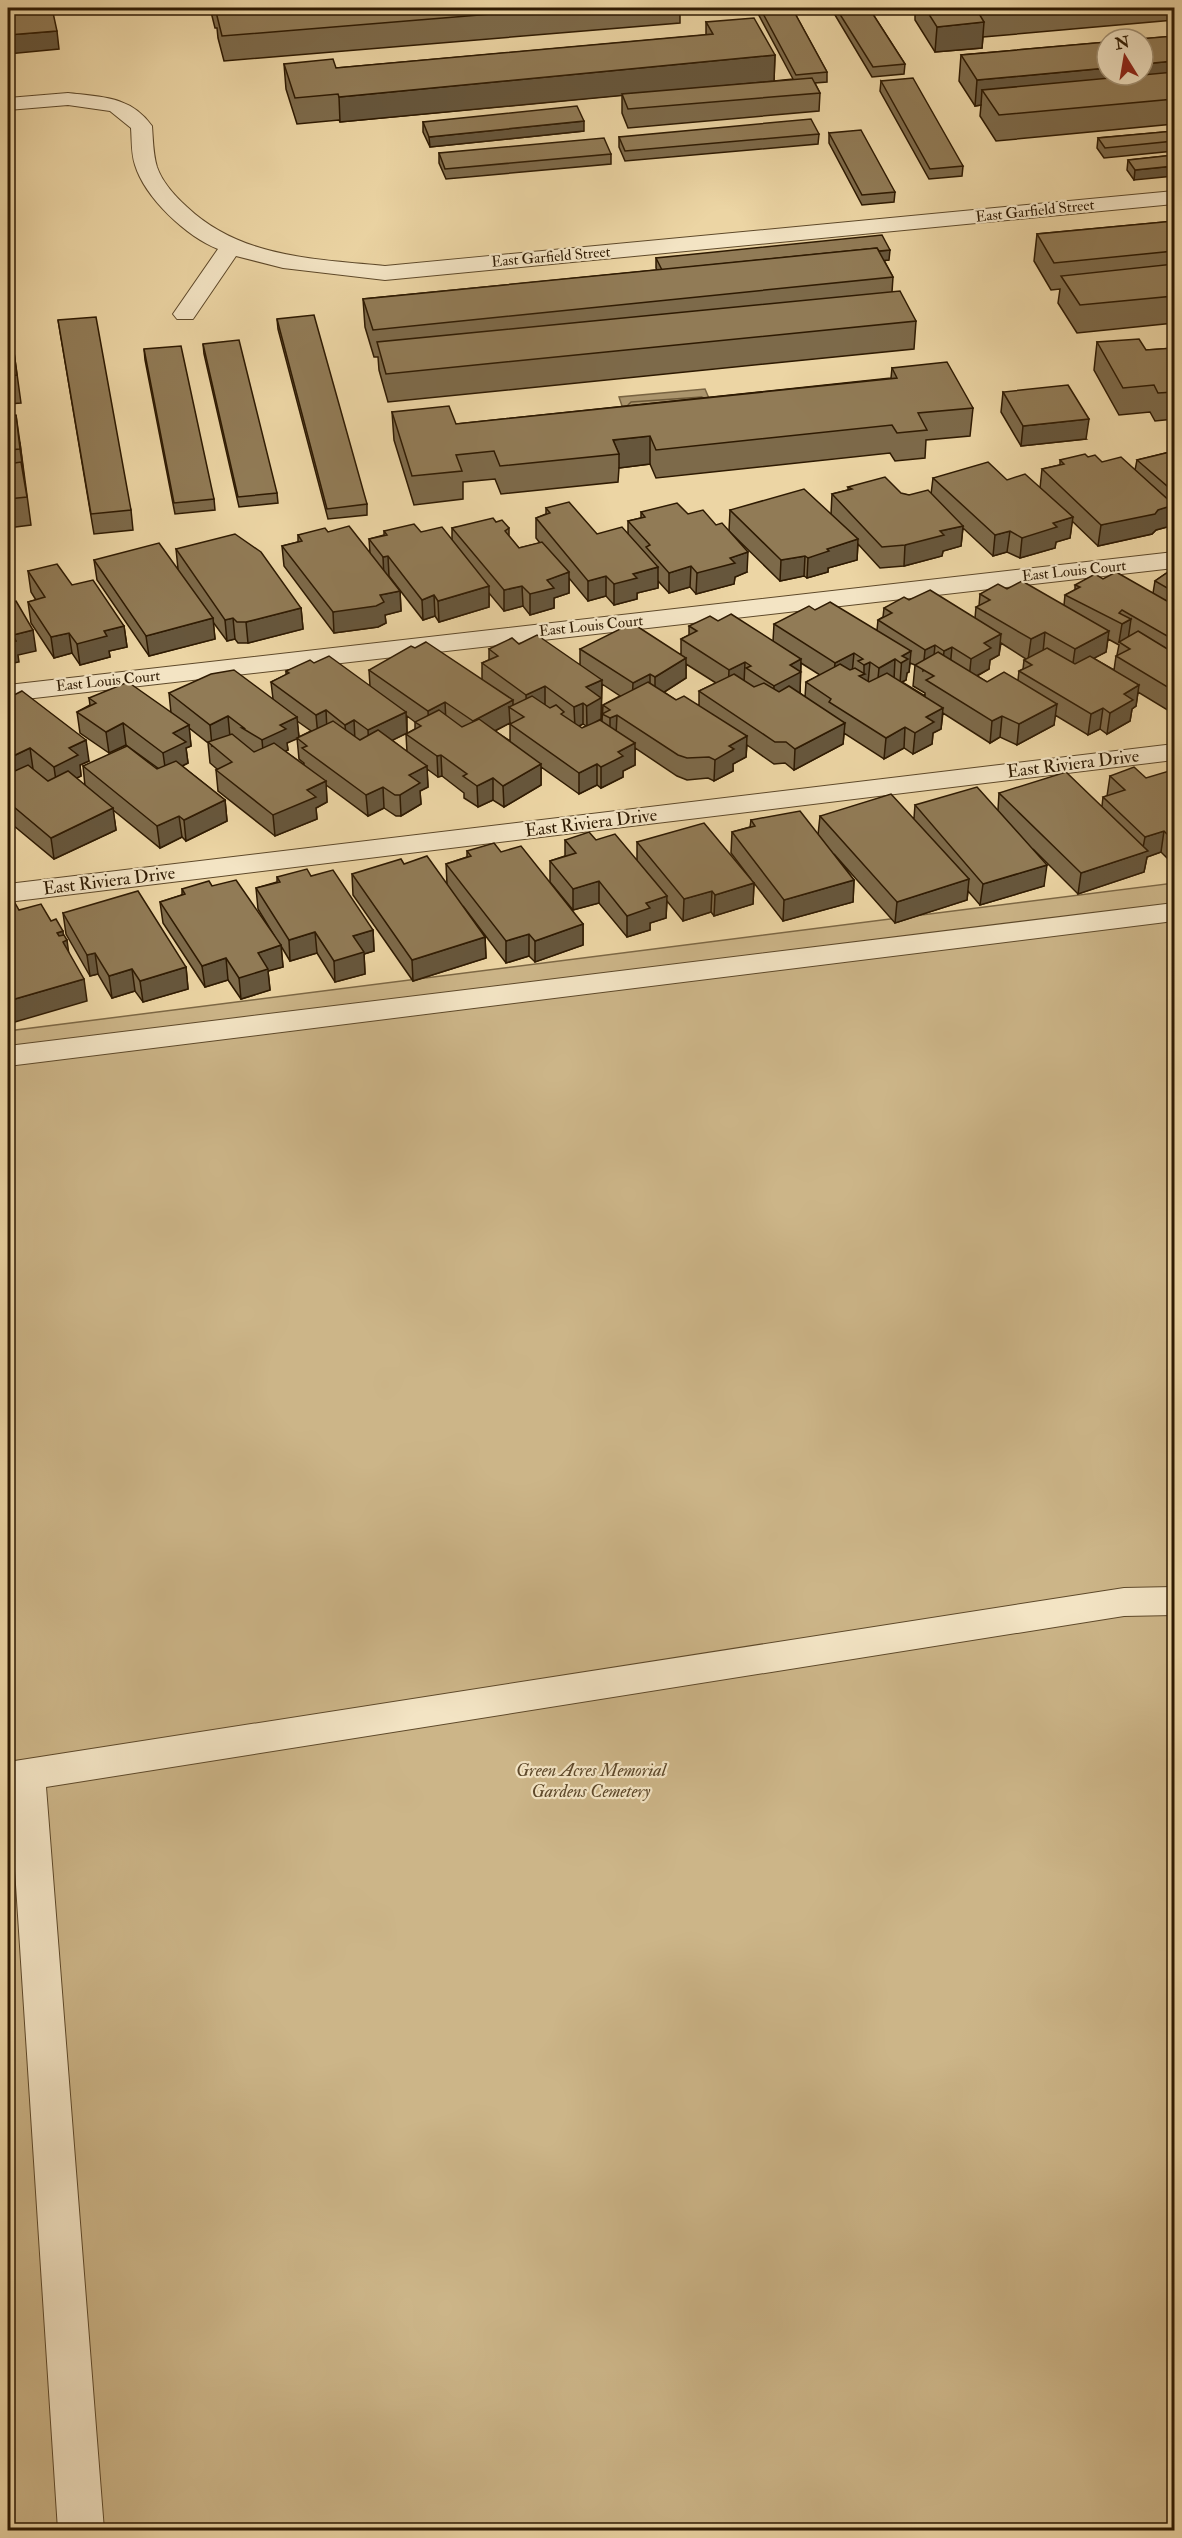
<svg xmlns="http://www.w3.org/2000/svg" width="1182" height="2538" viewBox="0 0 1182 2538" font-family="'IM FELL Double Pica',serif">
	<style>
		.green { fill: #ccb588; stroke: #7d6845; stroke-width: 1.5 }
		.water { fill: #ab956d; stroke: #796442; stroke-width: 1.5 }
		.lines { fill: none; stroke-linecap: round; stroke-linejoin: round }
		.shore { stroke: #6c5838; stroke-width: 1.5 }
		.minor-casing { stroke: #5e492a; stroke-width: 2 }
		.minor { fill: #f3e4c4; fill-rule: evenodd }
		.wall { fill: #7d6a4a; stroke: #2e1a02; stroke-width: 1.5; fill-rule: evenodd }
		.shaded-wall { fill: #66563c; stroke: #2e1a02; stroke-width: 1.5 }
		.building { fill: #917b56; stroke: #2e1a02; stroke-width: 1.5 }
		.labels { text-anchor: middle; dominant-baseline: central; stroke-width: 4.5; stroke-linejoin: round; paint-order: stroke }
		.far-street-label { font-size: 15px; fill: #2e1a02; stroke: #f3e4c4 }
		.street-label { font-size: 18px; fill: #2e1a02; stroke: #f3e4c4 }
		.park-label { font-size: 18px; font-style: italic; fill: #5d482a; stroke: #f3e4c4 }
	</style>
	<rect width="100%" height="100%" fill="#ecd5a4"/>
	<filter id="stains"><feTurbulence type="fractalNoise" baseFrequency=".00333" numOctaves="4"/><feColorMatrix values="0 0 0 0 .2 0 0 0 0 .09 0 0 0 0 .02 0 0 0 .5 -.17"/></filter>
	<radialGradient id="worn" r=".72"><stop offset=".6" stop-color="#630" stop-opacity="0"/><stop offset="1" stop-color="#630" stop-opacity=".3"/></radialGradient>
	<path class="green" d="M1174,883V2530H8V1031Z"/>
	<path class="water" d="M705,389L714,410L626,418L619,397Z"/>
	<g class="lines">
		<path class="shore" d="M628,405L631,402L702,397"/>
		<g class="minor-casing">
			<g id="minor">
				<path d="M68,93C101,97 131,96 152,126C153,139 153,154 157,167C162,182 176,197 187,207C241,258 315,259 385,266L1174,191V204L385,280L283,268L236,256L193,319H177L173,314L218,249C187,237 145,198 135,165C131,153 132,140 131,128L110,111L68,105L8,110V98Z"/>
				<path d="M1174,552V568L8,701V685Z"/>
				<path d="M1174,744V760L8,902V884Z"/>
				<path d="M1174,903V921L8,1066V1046Z"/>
				<path d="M1174,1587V1615L1124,1616L46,1787L104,2530H58L8,1762L1124,1588Z"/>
			</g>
		</g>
		<use href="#minor" class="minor"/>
	</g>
	<g class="wall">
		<path d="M210,8H680V23L224,61L218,38L217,28H215Z"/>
		<path d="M755,8H792L827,72V82L815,83L820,93L819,111L628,128L622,113V95L340,122L339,120L297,124L286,89L284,64L336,68L706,35V22L775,55L774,81L793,79Z"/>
		<path d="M832,8H869L905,64L904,74L872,77L832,10Z"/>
		<path d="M915,8H1174V20L983,37L982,48L935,52L915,20Z"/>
		<path d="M1174,36V124L996,141L980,116L981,105L975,106L959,81L961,55Z"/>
		<path d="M881,81L963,166L962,176L929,179L880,91Z"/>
		<path d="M423,122L584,131L430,147L423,132Z"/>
		<path d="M1174,131V151L1104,158L1097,148L1098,138Z"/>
		<path d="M829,133L895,192L894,202L862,205L829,143Z"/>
		<path d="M819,134L818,144L625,161L619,147V137Z"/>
		<path d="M439,153L611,154V164L446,179L439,163Z"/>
		<path d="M1174,155L1134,180L1127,170L1128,160Z"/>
		<path d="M1174,221V323L1077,333L1058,303L1060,289L1051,290L1034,261L1037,234Z"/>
		<path d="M656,258L889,260H884L893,277L892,292L916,321L914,349L388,402L379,370L378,357H374L365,327L363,299L657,270L656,268Z"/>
		<path d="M277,319L367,504V515L328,519L278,329Z"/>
		<path d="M58,320L131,510L133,530L94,534Z"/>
		<path d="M11,330L21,403L8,404V331Z"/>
		<path d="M1097,342L1146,350L1174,348V419L1155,421L1150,412L1119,415L1094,370Z"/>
		<path d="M203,344L277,493L278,503L239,507L204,354Z"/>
		<path d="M144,349L214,499L215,510L175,514L145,360Z"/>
		<path d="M892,368L973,408L970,436L926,440L925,458L895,461L890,453L656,478L650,464L619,468L618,482L501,494L495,479L463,482V499L414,505L394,440L392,412L456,424L891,378Z"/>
		<path d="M1003,392L1086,439L1021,446L1001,412Z"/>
		<path d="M8,416L20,443L31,525L8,528Z"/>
		<path d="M1174,451V515L1173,513L1171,526L1156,530L1152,534L1098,546L1072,521L1070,538L1056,542L1055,548L1020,558L1007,552L993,556L963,528L961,546L943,551L942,556L904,566L880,568L858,544L857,560L828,568V572L807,578L804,576L780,581L729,531L730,510L831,514L832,494L848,490V487L909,495L931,494L933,478L1007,480L1040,488L1042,469L1060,465V460L1088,457L1102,462L1135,470L1137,460Z"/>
		<path d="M546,508L597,534H628V521L641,518V512L688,514L747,572L735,577L734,584L696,594L690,587L669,593L658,581V588L637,593V599L614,605L606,596L588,601L569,578V593L554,598V608L530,615L523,606L504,611L489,593V607L439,622L435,616L423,620L389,576L400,591L401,611L385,615L386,623L378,627L334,633L284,566L282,546L298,542V535L328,532L370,553L369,539L384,535V531L421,532L452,541V528L496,522L509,528V536L519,548L540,543L536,538V518L546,514Z"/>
		<path d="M176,549L301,608L303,629L248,643H238L235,639L227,641L213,622L215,639L149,656L97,580L94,560L178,569Z"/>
		<path d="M1174,568V714L1138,692L1136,706L1132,709L1130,721L1107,734L1100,729L1088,735L1055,715L1054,725L1017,745L1000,737L990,743L943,713L941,729L933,733L932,744L913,754L904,748L884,759L844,733L843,744L794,770L785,763L774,764L747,745L746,757L733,764V771L714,781L708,778L687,780L677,776L635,748V765L623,771V777L601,788L597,785L579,794L541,767V785L504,807L493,800L478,807L464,798V793L442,776L438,777L427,769L428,787L420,791L421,804L401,816H396L384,808L368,816L326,785L327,802L316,808L317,819L275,836L218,791L216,770L217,769L210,763L208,743L189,728L191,746L186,748L188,763L182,766L225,800L227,821L186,841L182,837L160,848L113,810L116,830L54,859L8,821V698L89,761L80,765L81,776L76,778L85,786L83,766L157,769H159L126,745L109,753L80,733L77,712L90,705L89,698L171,713L169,693L273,699L271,682L286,675V671L314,663L370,686L369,670L482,680V663L489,660V649L519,644L580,665V649L681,654V639L689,635V626L718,621L773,641L774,624L815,610L877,630L878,620L883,617L884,608L909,600L975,618L976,607L979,606L980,594L1007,589L1064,605L1065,595L1075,590V585L1103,579L1153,593L1155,581ZM1108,639L1119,645L1117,655L1116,656L1114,670L1093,658L1106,652ZM1001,643L1026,659L1024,660L1023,669L1019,671L1018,680L987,682L977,676L989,669L990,660L999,655ZM801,663L820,675L806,682L805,697L800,693ZM910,663L915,665L913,686L925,693V696L902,682L906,680L907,673L909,672ZM686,664L716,683L699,691V705L676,700L664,692L686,678ZM602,684L620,696L603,705L602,721L600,720L601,719ZM407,716L415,722V729L406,734L407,752L392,740L407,733ZM297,721L311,731L299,737ZM510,723V741L495,731ZM583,724L586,726L582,728L579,726ZM297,738L299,759L304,763V765L285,751L288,750L287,743Z"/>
		<path d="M28,571L72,585L124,626L127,647L109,651L110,657L80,665L72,653L54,658L31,623L28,602L36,600L31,592Z"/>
		<path d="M1110,776L1146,778L1174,777V865L1161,852L1147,857L1144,872L1078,894L1033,849L1044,886L980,905L968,891L967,900L895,923L834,854L854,880L853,902L783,921L754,883L753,904L714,916L711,912L683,921L667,901L666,918L650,923V930L627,937L599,903L573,910L550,882V861L565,856V840H596L637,860V842L750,878L731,853L732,832L750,827L751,820L818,835L820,816L914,818L915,805L998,810L999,793L1102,806L1103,797L1107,796Z"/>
		<path d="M467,851L501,852L583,924V945L535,962L529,956L506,963L463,906L485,937L486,958L413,981L353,895L352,874L404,864L447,884L446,864L467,857Z"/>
		<path d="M311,876L373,930L374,951L364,954L365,974L335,982L317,953L290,961L281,946L283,967L268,971L270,990L241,999L228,980L205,987L163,923L160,902L182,895V889L212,886L275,937L258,909L256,888L277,882V877Z"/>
		<path d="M63,913L186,967L188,989L143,1002L135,991L112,998L98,974L90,976L66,934Z"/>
	</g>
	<g class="shaded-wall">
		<path d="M984,22L982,48L935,52L937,27Z"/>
		<path d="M57,31L59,49L8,54V35Z"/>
		<path d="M775,55L774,81L340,122L339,97Z"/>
		<path d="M1174,61V87L982,90L981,105L975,106L977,80L1107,68V75H1143V64Z"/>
		<path d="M584,121V131L430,147L429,137Z"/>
		<path d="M1174,166V176L1134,180L1135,170Z"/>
		<path d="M890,250L889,260L663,283V273Z"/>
		<path d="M16,415L20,443L24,477L20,449Z"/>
		<path d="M1089,419L1086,439L1021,446L1023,426Z"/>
		<path d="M650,436V464L619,468V454L613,440Z"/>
		<path d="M1174,505L1171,526L1156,530L1152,534L1098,546L1101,525Z"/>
		<path d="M1073,517L1070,538L1056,542L1055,548L1020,558L1022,538L1053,523Z"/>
		<path d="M963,526L961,546L943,551L942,556L904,566L905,545L940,531Z"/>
		<path d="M1010,531L1007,552L993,556L995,535Z"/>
		<path d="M858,539L857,560L828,568V572L807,578L808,558L827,549Z"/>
		<path d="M748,552L747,572L735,577L734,584L696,594L697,573L730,558Z"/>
		<path d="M388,556L389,576L384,578L383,557Z"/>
		<path d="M805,556L804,576L780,581L781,560Z"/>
		<path d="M691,566L690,587L669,593V573Z"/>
		<path d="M658,567V588L637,593V599L614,605V584L633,574Z"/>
		<path d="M569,572V593L554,598V608L530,615V594L547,580Z"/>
		<path d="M606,576V596L588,601V581Z"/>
		<path d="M489,586V607L439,622L438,601Z"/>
		<path d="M522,586L523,606L504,611V590Z"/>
		<path d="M400,591L401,611L385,615L386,623L378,627L334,633L333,612L380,595Z"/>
		<path d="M434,595L435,616L423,620L422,600Z"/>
		<path d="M301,608L303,629L248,643L246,622Z"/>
		<path d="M213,618L215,639L149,656L146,636Z"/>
		<path d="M233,618L235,639L227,641L225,620Z"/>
		<path d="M1131,619L1128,640L1119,642L1122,624Z"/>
		<path d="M124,626L127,647L109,651L110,657L80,665L77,644L104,631Z"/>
		<path d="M33,630L36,651L18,655L19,662L8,664V643L13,635Z"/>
		<path d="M1109,631L1106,652L1072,670L1075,649Z"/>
		<path d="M1045,632L1043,652L1028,660L1031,639Z"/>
		<path d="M69,633L72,653L54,658L51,637Z"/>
		<path d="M1001,634L999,655L990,660L989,669L969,680L971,659L984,643Z"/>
		<path d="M1174,640V659L1171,661Z"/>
		<path d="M935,645L933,666L923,671L925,650Z"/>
		<path d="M952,647L950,668L942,672L944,651Z"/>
		<path d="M911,651L909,672L907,673L906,680L900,683L902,656Z"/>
		<path d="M854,653L852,674L833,684L835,663Z"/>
		<path d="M686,658V678L655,698V677Z"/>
		<path d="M801,659L800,693L773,707L774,686L790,665Z"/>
		<path d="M895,659L894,680L877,689L879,668Z"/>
		<path d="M745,662L744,683L728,691L729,670Z"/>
		<path d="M870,662L868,683L859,676L864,674V665Z"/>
		<path d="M650,674V695L632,704L633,683Z"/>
		<path d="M602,680L601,719L587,727L586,687Z"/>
		<path d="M1139,685L1136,706L1132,709L1130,721L1107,734L1110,713L1124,694Z"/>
		<path d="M545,686V707L527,716L526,695Z"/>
		<path d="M513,700V709L509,707L510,723L473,742V721Z"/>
		<path d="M445,702L446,723L429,732L428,711Z"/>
		<path d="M583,703V724L575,728L574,707Z"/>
		<path d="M1057,704L1054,725L1017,745L1019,724Z"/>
		<path d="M943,708L941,729L933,733L932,744L913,754L915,733L926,717Z"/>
		<path d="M1103,708L1100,729L1088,735L1091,714Z"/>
		<path d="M326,710L327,731L318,736L316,715Z"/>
		<path d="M406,712L407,733L369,752L368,730Z"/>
		<path d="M617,715L616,736L610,739V718Z"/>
		<path d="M228,716L230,737L212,746L210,725Z"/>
		<path d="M1002,716L1000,737L990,743L992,721Z"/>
		<path d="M297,717L299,738L287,743L288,750L264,762L262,740L280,725Z"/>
		<path d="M354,720L355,741L347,746L345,725Z"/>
		<path d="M123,723L126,745L109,753L106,732Z"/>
		<path d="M845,723L843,744L794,770L795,749Z"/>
		<path d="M189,725L191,746L186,748L188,763L166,774L163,753L173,733Z"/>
		<path d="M905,727L904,748L884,759L886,738Z"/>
		<path d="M747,736L746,757L733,764V771L714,781L715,760L729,746Z"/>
		<path d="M86,740L89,761L80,765L81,776L57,788L54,767L69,748Z"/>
		<path d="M635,743V765L623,771V777L601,788V767L618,752Z"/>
		<path d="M30,748L33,769L13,779L9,758Z"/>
		<path d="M441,755L442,776L438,777L437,756Z"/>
		<path d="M541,764V785L504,807L503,786Z"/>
		<path d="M597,764V785L579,794V773Z"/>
		<path d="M427,766L428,787L420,791L421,804L401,816L400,795L409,775Z"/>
		<path d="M493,778V800L478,807L477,786Z"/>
		<path d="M326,781L327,802L316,808L317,819L275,836L273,815L307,790Z"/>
		<path d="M383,787L384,808L368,816L366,795Z"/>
		<path d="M225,800L227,821L186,841L184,820Z"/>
		<path d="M113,808L116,830L54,859L51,838Z"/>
		<path d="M179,816L182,837L160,848L157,826Z"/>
		<path d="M1164,831L1161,852L1147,857L1144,872L1078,894L1081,873L1142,853L1145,837Z"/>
		<path d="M1047,865L1044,886L980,905L983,884Z"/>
		<path d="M969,879L967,900L895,923L897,902Z"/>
		<path d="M854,880L853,902L783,921L784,900Z"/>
		<path d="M599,881V903L573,910V889Z"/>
		<path d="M754,883L753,904L714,916L715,895Z"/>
		<path d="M712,891L711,912L683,921L684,899Z"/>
		<path d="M667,896L666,918L650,923V930L627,937V916L646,903Z"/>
		<path d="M583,924V945L535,962V941Z"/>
		<path d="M373,930L374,951L364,954L365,974L335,982L334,961L353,936Z"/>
		<path d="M63,931L64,941L67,940L70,962L57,933Z"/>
		<path d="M315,932L317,953L290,961L289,940Z"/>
		<path d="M529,934V956L506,963V941Z"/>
		<path d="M485,937L486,958L413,981L412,960Z"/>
		<path d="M281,945L283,967L268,971L270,990L241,999L239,978L258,953Z"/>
		<path d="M95,953L98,974L90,976L87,955Z"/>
		<path d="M226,958L228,980L205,987L202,966Z"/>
		<path d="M186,967L188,989L143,1002L140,981Z"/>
		<path d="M132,969L135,991L112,998L109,976Z"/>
		<path d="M84,979L87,1001L8,1024V1001Z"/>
	</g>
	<g class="building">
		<path d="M52,8L57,31L8,35V11Z"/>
		<path d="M277,8H565L222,36L216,12Z"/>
		<path d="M760,8H792L827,72L796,75Z"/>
		<path d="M836,8H869L905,64L873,67Z"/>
		<path d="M925,8H1030L978,12L984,22L937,27Z"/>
		<path d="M754,18L775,55L339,97L338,94L295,98L284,64L333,59L336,68L713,34L706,22Z"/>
		<path d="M1174,36V61L1143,64V39H1139Z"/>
		<path d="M1107,42V68L977,80L961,55Z"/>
		<path d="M1174,72V99L999,115L982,90Z"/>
		<path d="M812,78L820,93L628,109L622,94Z"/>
		<path d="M913,78L963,166L930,169L881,81Z"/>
		<path d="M577,106L584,121L429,137L423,122Z"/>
		<path d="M811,119L819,134L625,151L619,137Z"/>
		<path d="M861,130L895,192L862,195L829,133Z"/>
		<path d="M1174,131V141L1105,148L1098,138Z"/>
		<path d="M604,138L611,154L445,169L439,153Z"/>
		<path d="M1174,155V166L1135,170L1128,160Z"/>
		<path d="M1174,221V251L1054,263L1037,234Z"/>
		<path d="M882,235L890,250L879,251L877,248L662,270L656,258Z"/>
		<path d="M877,248L893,277L373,330L363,299Z"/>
		<path d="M1174,264V296L1080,305L1061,276Z"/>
		<path d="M900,291L916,321L386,374L377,342Z"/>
		<path d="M314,315L367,504L327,509L277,319Z"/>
		<path d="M96,317L131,510L91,514L58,320Z"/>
		<path d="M11,330L17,375L8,376V331Z"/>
		<path d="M1139,339L1146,350L1174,348V392L1158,393L1154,385L1123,388L1097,342Z"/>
		<path d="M239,340L277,493L238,497L203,344Z"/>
		<path d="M181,346L214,499L174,503L144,349Z"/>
		<path d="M947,362L973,408L918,413L927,430L897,433L892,425L656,450L650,436L613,440L619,454L500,466L494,451L456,455L462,471L412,476L392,412L449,406L456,424L897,378L892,368Z"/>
		<path d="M1068,385L1089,419L1023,426L1003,392Z"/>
		<path d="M16,415L20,449L8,450V416Z"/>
		<path d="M1174,451V492L1137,460Z"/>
		<path d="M1085,454L1088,457L1095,455L1102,462L1121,457L1174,505L1158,510L1155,514L1101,525L1042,469L1064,464L1060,460Z"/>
		<path d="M21,462L27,497L8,499V464Z"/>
		<path d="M988,462L1007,480L1025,474L1073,517L1053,523L1057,527L1022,538L1010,531L995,535L933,478Z"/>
		<path d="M885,477L901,493L909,495L928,490L963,526L940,531L944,535L905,545L882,547L832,494L852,489L848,487Z"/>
		<path d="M804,489L858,539L827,549L829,551L808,558L805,556L781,560L730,510Z"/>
		<path d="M569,502L597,534L622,527L658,567L633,574L637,578L614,584L606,576L588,581L536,518L550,513L546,508Z"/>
		<path d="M677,503L688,514L703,510L716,525L722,523L748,552L730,558L735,563L697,573L691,566L669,573L646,547L650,545L628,521L645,517L641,512Z"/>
		<path d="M493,518L496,522L502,520L509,528L505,531L519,548L542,542L569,572L547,580L554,588L530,594L522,586L504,590L452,528Z"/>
		<path d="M414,524L421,532L442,527L489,586L438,601L434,595L422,600L388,556L383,557L369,539L387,535L384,531Z"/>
		<path d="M349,526L400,591L380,595L384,602L376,606L333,612L282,546L302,541L298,535L325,528L328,532Z"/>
		<path d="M235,534L261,552L301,608L246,622H237L233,618L225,620L176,549Z"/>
		<path d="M159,543L213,618L146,636L94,560Z"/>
		<path d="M57,564L72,585L93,580L124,626L104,631L107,636L77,644L69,633L51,637L28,602L45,597L28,571Z"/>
		<path d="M1174,568V592L1155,581Z"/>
		<path d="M1116,572L1174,605V640L1122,610L1119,613L1131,619L1122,624L1065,595L1080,587L1075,585L1095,574L1103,579Z"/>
		<path d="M1022,581L1109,631L1075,649L1045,632L1031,639L976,607L990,600L980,594L998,584L1007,589Z"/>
		<path d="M930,590L1001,634L984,643L991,648L971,659L952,647L944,651L935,645L925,650L878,620L892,613L884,608L904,597L909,600Z"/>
		<path d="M16,601L33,630L13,635L16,641L8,643V603Z"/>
		<path d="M830,602L911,651L902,656L908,659L901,663L895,659L879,668L870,662L864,665L858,661L863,659L854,653L835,663L774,624L809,606L815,610Z"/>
		<path d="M731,614L801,659L790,665L801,672L774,686L746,668L751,666L745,662L729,670L681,639L697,631L689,626L710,616L718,621Z"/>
		<path d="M632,623L686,658L655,677L650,674L633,683L580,649Z"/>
		<path d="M1138,631L1174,653V691L1116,656L1130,649L1119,642Z"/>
		<path d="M537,635L602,680L586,687L601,698L587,706L583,703L574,707L545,686L526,695L482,663L498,656L489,649L512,638L519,644Z"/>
		<path d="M426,642L513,700L473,721L445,702L428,711L369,670L411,646L415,648Z"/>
		<path d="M1047,648L1075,664L1090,656L1139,685L1124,694L1133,700L1110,713L1103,708L1091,714L1019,671L1032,665L1024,660Z"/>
		<path d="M938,652L987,682L1004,672L1057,704L1019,724L1002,716L992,721L926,680L934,676L915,665Z"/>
		<path d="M329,656L406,712L368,730L354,720L345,725L326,710L316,715L271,682L289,673L286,671L310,660L314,663Z"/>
		<path d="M840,664L850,670L855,668L865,674L859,676L869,682L887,673L943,708L926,717L934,722L915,733L905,727L886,738L829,702L831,699L806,682Z"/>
		<path d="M234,670L297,717L280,725L286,729L262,740L242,728H244L228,716L210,725L169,693L211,674Z"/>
		<path d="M734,674L754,687L764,683L779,692L789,686L845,723L795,749L786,742H775L699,691Z"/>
		<path d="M128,682L189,725L173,733L186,742L163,753L123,723L106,732L77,712L96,703L89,698Z"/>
		<path d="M648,682L676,700L684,696L747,736L729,746L734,749L715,760L709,757L687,758L678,755L617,715L610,718L602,714L610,710L603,705Z"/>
		<path d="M22,691L86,740L69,748L78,755L54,767L30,748L9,758L8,757V698Z"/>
		<path d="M532,696L550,708L556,705L564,712L561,714L582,728L600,720L635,743L618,752L623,756L601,767L597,764L579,773L510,724L524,717L509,707Z"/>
		<path d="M439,710L462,727L479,719L541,764L503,786L493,778L477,786L463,776L467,774L441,755L437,756L406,734L421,726L415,722Z"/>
		<path d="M333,721L360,740L378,730L427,766L409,775L420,783L400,795H395L383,787L366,795L302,748L307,746L297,738Z"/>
		<path d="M232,734L254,752L274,743L326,781L307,790L316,797L273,815L216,770L232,762L208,742Z"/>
		<path d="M127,746L157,769L176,761L225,800L184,820L179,816L157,826L83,766Z"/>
		<path d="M28,765L48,781L68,771L113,808L51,838L8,802V774Z"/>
		<path d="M1134,767L1146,778L1169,771L1174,777V841L1164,831L1145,837L1103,797L1125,790L1110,776Z"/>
		<path d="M1066,772L1148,851L1081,873L999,793Z"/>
		<path d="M977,787L1047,865L983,884L915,805Z"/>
		<path d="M891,794L969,879L897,902L820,816Z"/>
		<path d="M800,811L854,880L784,900L732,832L755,826L751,820Z"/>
		<path d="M704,823L754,883L715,895L712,891L684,899L637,842Z"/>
		<path d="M589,832L596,840L615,834L667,896L646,903L650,908L627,916L599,881L573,889L550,861L576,853L565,840Z"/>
		<path d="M494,843L501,852L521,846L583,924L535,941L529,934L506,941L446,864L471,856L467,851Z"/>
		<path d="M427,856L485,937L412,960L352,874L401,859L404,864Z"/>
		<path d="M307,869L311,876L333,870L373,930L353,936L364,952L334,961L315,932L289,940L256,888L280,882L277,877Z"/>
		<path d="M236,880L281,945L258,953L268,969L239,978L226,958L202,966L160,902L185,894L182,889L209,881L212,886Z"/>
		<path d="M138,891L186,967L140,981L132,969L109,976L95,953L87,955L63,913Z"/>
		<path d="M15,903L19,910L41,904L51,921L56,919L63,931L57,933L59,936L64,935L67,940L63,942L84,979L8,1001V905Z"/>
	</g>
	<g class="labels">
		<g class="far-street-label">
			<text transform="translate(1035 211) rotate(-6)">East Garfield Street</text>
			<text transform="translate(551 257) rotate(-5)">East Garfield Street</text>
			<text transform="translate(1074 571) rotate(-6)">East Louis Court</text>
			<text transform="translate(591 626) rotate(-6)">East Louis Court</text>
			<text transform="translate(108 681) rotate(-6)">East Louis Court</text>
		</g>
		<g class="street-label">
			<text transform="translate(1073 764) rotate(-7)">East Riviera Drive</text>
			<text transform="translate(591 823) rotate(-7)">East Riviera Drive</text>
			<text transform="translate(109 881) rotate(-7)">East Riviera Drive</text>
		</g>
		<g class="park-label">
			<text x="591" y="1770">Green Acres Memorial<tspan x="591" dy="21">Gardens Cemetery</tspan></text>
		</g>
	</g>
	<rect width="1182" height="2538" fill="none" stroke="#ecd5a4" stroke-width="30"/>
	<rect x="9" y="9" width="1164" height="2520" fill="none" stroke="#2e1a02" stroke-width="3"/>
	<rect x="15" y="15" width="1152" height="2508" fill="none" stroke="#2e1a02" stroke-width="1.5"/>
	<g transform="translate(1125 57) rotate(349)"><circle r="28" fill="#f3e4c4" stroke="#a49376" stroke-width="1.5"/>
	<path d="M0-4.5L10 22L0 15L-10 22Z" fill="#8f2418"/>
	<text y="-9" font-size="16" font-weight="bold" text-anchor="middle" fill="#2e1a02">N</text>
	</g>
	<rect width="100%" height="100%" filter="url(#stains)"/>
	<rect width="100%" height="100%" fill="url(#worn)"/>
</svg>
